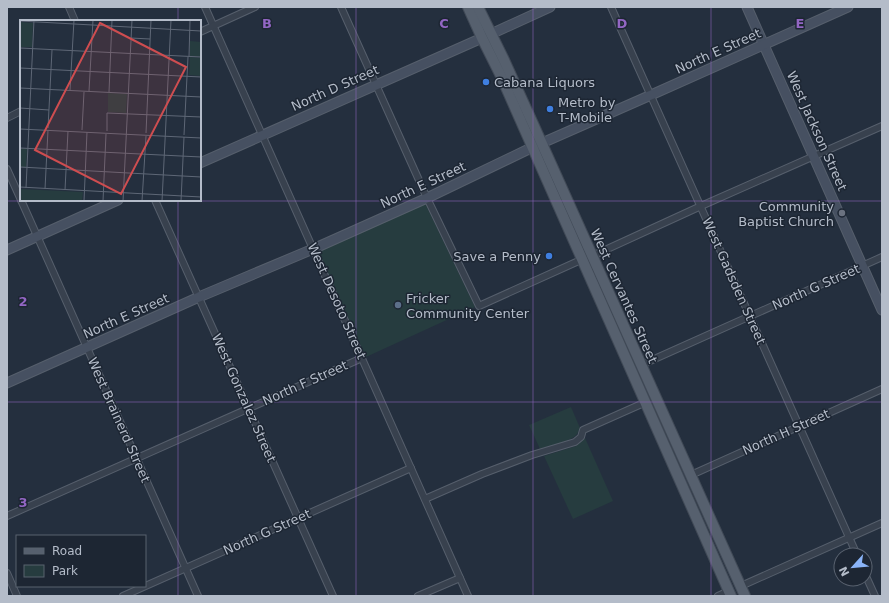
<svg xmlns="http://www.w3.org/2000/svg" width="889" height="603" viewBox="0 0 889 603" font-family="'DejaVu Sans',sans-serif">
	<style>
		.green { fill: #263c3f }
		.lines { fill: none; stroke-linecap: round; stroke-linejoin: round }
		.street-casing { stroke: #565f6c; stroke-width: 8 }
		.secondary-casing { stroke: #565f6c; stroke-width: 11 }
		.primary-casing { stroke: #414a57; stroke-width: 12 }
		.street { stroke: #38414e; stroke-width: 6 }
		.secondary { stroke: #465061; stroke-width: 9 }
		.primary { stroke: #56606e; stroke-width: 10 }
		.grid { fill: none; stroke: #9266c3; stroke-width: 1; stroke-opacity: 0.55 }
		.shop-dot { fill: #3f7fe0; stroke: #1d2633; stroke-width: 1.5 }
		.worship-dot { fill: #6b7280; stroke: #1d2633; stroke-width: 1.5 }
		.service-dot { fill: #5c6f8a; stroke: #1d2633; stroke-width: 1.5 }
		.labels { text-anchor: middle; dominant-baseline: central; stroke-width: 3; stroke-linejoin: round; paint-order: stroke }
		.street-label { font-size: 13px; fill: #b4bcc9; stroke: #1d2633 }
		.poi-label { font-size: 13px; fill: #b4bcc9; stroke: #1d2633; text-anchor: start }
		.inset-road { fill: none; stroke: #5e6776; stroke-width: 1 }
		.view { fill: #ce4d50; fill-opacity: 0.15; stroke: #ce4d50; stroke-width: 2 }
		.inset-edge { fill: none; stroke: #b4bcc9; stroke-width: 2 }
		.grid-label { font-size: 13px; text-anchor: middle; font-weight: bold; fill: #9266c3; stroke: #1d2633; stroke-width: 3; stroke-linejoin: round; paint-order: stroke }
	</style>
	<rect width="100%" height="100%" fill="#242f3e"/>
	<g class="green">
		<path d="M425,203L475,307L366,357L318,251Z"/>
		<path d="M571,407L580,428C578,431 578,434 575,436C571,441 548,446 540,449L529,425Z"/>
		<path d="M585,438L613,501L573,519L544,456L576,446Z"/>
	</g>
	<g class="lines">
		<g class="street-casing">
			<g id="street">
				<path d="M69,7L75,21"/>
				<path d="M205,7L468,596"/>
				<path d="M341,7L427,198L479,306L583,259"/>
				<path d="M611,7L857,555"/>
				<path d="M200,32L255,7"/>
				<path d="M7,118L21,111"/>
				<path d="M7,169L21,200"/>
				<path d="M21,200L198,596"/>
				<path d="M155,200L333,596"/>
				<path d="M592,256L701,206L882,126"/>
				<path d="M641,365L882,257"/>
				<path d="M691,475L882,389"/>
				<path d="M425,499L482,474L532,455L575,442L581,437L583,430L646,402"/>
				<path d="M7,516L362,358"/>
				<path d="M7,573L17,596"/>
				<path d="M865,574L875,596"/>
				<path d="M741,586L882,523"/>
				<path d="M123,596L411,468"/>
				<path d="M418,596L460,578"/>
				<path d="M718,596L729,591"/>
			</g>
		</g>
		<g class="secondary-casing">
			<g id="secondary">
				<path d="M747,7L882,310"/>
				<path d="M491,34L550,7"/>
				<path d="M200,163L482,38"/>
				<path d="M7,250L118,200"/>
				<path d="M7,383L199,297L313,249L427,198L533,147L651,95L848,7"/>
			</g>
		</g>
		<g class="primary-casing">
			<g id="primary">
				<path d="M468,7L482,38L501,76L731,596"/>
				<path d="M478,7L504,60L534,126L745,596"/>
			</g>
		</g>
		<use href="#street" class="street"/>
		<use href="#secondary" class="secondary"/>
		<use href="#primary" class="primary"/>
	</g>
	<path class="grid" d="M178,7V21M356,7V596M533,7V596M711,7V596M178,200V596M7,201H882M7,402H882"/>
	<g class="shop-dot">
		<circle cx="486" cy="82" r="4"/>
		<circle cx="550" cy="109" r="4"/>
		<circle cx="549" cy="256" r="4"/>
	</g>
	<circle class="worship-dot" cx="842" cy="213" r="4"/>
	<circle class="service-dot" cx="398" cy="305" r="4"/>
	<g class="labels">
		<g class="street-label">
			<text transform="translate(718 51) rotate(-24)">North E Street</text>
			<text transform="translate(335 88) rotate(-24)">North D Street</text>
			<text transform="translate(817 131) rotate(66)">West Jackson Street</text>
			<text transform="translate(423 185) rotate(-25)">North E Street</text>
			<text transform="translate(734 281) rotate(66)">West Gadsden Street</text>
			<text transform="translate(816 287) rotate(-24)">North G Street</text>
			<text transform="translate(624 296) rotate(66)">West Cervantes Street</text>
			<text transform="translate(337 301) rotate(66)">West Desoto Street</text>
			<text transform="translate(126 316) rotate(-24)">North E Street</text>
			<text transform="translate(305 383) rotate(-24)">North F Street</text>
			<text transform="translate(244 398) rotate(66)">West Gonzalez Street</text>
			<text transform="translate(119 420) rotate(66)">West Brainerd Street</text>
			<text transform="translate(786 432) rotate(-24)">North H Street</text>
			<text transform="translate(267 532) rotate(-24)">North G Street</text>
		</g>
		<g class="poi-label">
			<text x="494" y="82">Cabana Liquors</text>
			<text x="558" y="102">Metro by<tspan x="558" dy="15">T-Mobile</tspan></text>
			<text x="834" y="206" text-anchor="end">Community<tspan x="834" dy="15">Baptist Church</tspan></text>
			<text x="541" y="256" text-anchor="end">Save a Penny</text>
			<text x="406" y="298">Fricker<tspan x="406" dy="15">Community Center</tspan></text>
		</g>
	</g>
	<g transform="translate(20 20)">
		<rect width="181" height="181" fill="#242f3e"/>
		<path d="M0,2L13,3L12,27H0ZM170,21L181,22V37L170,36ZM170,37L181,38V56L169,55ZM88,73L107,74L106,93L88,92ZM0,128L7,129L6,147H0ZM0,169L63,172L62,181H0Z" fill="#263c3f"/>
		<path class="inset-road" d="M0,1L181,11M111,18L130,19M0,28L181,37M169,37L170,0M0,48L181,57M0,68L181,77M50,70L54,0M69,71L73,0M89,72L92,0M0,88L29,90M28,108L32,30M0,109L181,118M62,110L64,72M87,111V93L181,97M126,113L131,0M164,115L168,37M0,128L181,137M0,147L181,157M0,167L181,177M6,168L14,0M25,169L28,110M45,170L48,111M64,181L67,112M83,181L86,114M103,181L112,0M122,181L126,116M142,181L151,0M161,181L164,117"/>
		<path class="view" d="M80,3L166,47L101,174L15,130Z"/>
		<rect width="181" height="181" class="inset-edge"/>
	</g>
	<g class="grid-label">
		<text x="267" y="28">B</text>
		<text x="444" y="28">C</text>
		<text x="622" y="28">D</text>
		<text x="800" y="28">E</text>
		<text x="23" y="306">2</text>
		<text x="23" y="507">3</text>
	</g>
	<rect width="889" height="603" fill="none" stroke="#b4bcc9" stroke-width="16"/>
	<rect x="16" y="535" width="130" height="52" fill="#1d2633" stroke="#59626f"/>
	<rect x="24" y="548" width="20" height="6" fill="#56606e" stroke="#59626f"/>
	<text x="52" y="555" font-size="12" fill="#b4bcc9">Road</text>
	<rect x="24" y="565" width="20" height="12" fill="#263c3f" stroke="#59626f"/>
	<text x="52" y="575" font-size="12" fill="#b4bcc9">Park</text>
	<g transform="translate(853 567) rotate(243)"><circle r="19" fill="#1d2633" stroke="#59626f"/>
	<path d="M0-3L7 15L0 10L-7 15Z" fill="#8ab4f8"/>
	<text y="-6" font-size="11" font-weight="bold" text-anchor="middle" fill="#b4bcc9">N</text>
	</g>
</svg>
